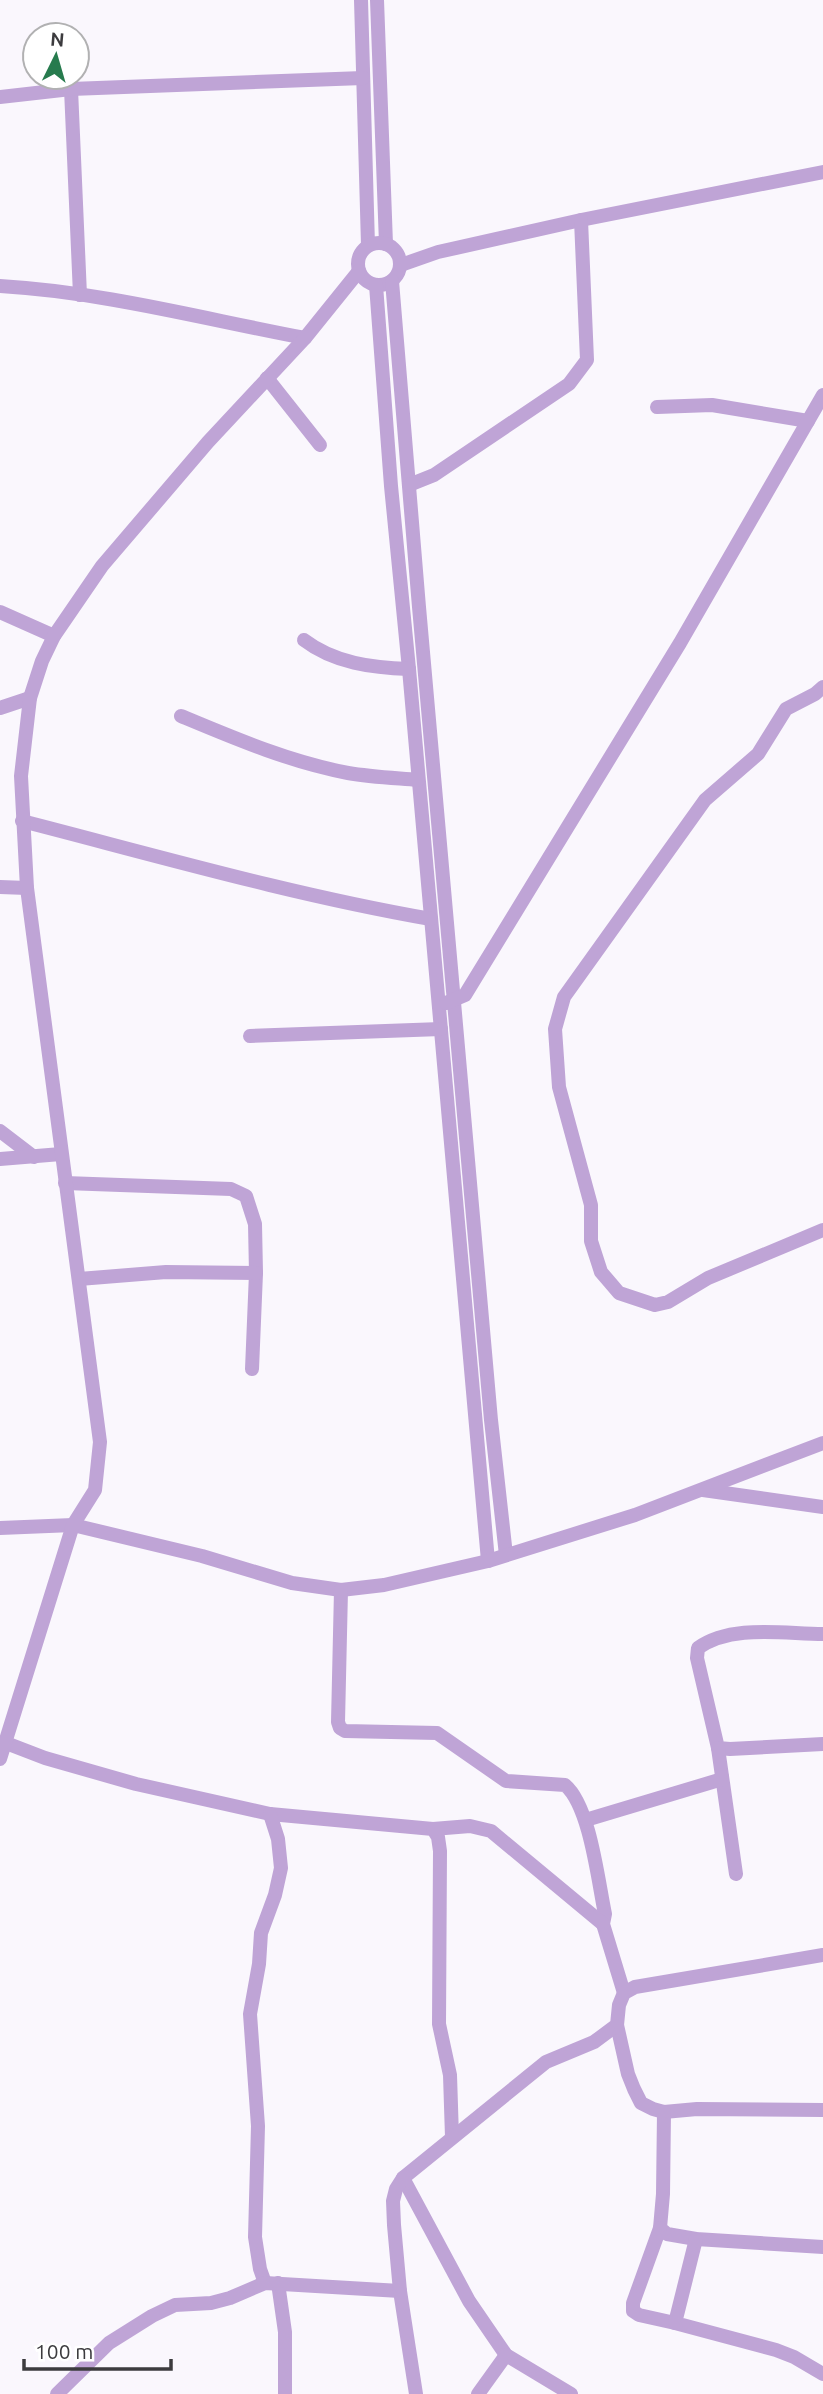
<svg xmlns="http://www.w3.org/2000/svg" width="823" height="2394" viewBox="0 0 823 2394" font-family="Ubuntu,sans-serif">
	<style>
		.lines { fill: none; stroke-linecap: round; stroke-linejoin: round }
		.minor { stroke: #bfa4d6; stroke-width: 14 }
	</style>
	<rect width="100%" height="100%" fill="#faf7fd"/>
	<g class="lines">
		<g class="minor">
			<path d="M361,0L368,245"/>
			<path d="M377,0L386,244"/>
			<path d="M71,89L80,295"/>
			<path d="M0,97L71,89L363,78"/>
			<circle cx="379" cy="264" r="21"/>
			<path d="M401,265L438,252L581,220L823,172"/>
			<path d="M392,281L419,607L491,1420L506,1555"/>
			<path d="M376,285L391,486L409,669L488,1561"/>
			<path d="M0,286C103,292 204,319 305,338"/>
			<path d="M267,378L320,445"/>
			<path d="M657,407L712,405L808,421"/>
			<path d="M409,485L434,475L569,384L587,360L581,220"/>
			<path d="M0,612L54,636"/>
			<path d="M304,640C334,663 373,668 409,669"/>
			<path d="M823,687L815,694L786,709L758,754L705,800L564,997L555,1029L559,1087L591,1205V1241L601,1272L619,1293L655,1305L668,1302L708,1278L823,1230"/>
			<path d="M0,708L30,698"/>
			<path d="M181,716C236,739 290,762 348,773C371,777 395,778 418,780"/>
			<path d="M22,821C158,856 293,895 431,919"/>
			<path d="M0,887L27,888"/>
			<path d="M446,1003L465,995L680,643L823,395"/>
			<path d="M250,1036L441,1029"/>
			<path d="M0,1131L34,1157"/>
			<path d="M0,1159L61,1154"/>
			<path d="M65,1183L231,1189L246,1196L255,1224L256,1273L252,1369"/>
			<path d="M79,1279L166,1272L256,1273"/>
			<path d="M703,1490L823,1507"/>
			<path d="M0,1528L73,1525L202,1556L292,1583L341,1590L384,1585L488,1561L635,1515L823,1443"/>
			<path d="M341,1590L338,1722L340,1728L345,1731L437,1733L506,1781L565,1785C590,1806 598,1881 605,1914L603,1924L624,1993"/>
			<path d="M823,1634C784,1634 732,1624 698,1648L697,1658L718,1748L730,1749L823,1744"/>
			<path d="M6,1743L45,1758L136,1784L270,1814L433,1829L438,1837L440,1851L439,2024L450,2075L452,2137"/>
			<path d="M718,1748L736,1874"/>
			<path d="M0,1759L73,1525L95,1490L100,1442L27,888L21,776L30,698L42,661L54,636L102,566L208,442L305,338L359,271"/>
			<path d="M585,1818L589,1819L719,1780L722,1777"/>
			<path d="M433,1829L470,1826L491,1831L603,1924"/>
			<path d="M617,2025L628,2074L634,2089L641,2103L653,2109L664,2112L697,2109L823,2110"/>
			<path d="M664,2112L663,2194L660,2228L667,2234L696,2239L823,2247"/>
			<path d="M403,2178L469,2301L506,2355L571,2394"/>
			<path d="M660,2228L633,2303V2311L639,2315L675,2323"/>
			<path d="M696,2239L675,2323L776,2350L794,2357L823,2374"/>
			<path d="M265,2283L260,2269L255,2237L258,2126L250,2014L259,1964L261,1933L275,1895L281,1868L278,1839L270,1814"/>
			<path d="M278,2283L285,2332V2394"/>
			<path d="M57,2394L109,2343L152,2316L175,2305L211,2303L230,2298L265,2283L400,2291"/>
			<path d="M416,2394L400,2291L394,2225L393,2201L396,2189L403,2178L546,2062L594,2042L617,2025L619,2005L624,1993L635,1987L823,1955"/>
			<path d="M478,2394L506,2355"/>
		</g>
	</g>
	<g transform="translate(56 56) rotate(5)"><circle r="33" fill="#ffffff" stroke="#b1b1b2" stroke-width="2"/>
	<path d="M0-5L12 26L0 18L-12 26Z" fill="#277b4e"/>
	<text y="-10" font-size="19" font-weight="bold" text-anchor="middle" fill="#3c3b3e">N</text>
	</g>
	<path d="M24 2359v10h147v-10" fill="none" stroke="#3c3b3e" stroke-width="3.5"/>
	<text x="35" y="2359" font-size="21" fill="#3c3b3e" stroke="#ffffff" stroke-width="5" paint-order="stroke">100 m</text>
</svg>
